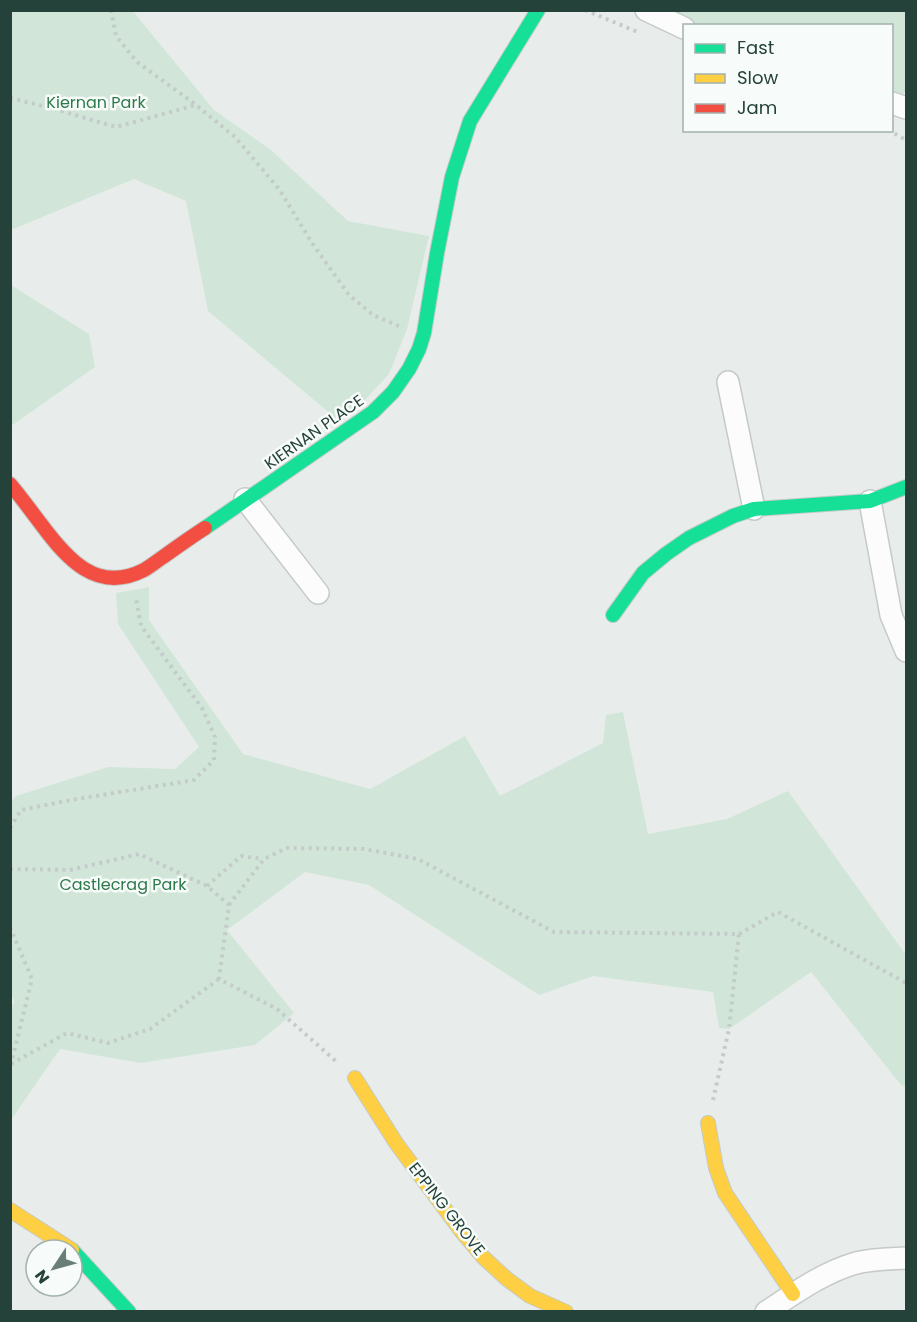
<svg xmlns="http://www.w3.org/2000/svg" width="917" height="1322" viewBox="0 0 917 1322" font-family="Poppins,sans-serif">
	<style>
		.green { fill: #d1e6d8 }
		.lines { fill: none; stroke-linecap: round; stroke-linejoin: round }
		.street-casing { stroke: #c5cac8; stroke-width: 24 }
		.fast-casing { stroke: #c3cbc8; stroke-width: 16 }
		.slow-casing { stroke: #c3cbc8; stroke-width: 16 }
		.jam-casing { stroke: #c3cbc8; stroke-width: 16 }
		.path { stroke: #c3ccca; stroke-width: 4; stroke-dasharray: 3 4.5; stroke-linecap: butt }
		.street { stroke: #fcfcfc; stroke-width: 21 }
		.fast { stroke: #16e098; stroke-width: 14 }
		.slow { stroke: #ffcf43; stroke-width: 14 }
		.jam { stroke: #f24e42; stroke-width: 14 }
		.labels { text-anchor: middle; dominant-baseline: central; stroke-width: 5; stroke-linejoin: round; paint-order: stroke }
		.park-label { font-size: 16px; fill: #2d7a4b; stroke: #f7fbf9 }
		.street-label { font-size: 16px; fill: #24423a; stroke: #f7fbf9 }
	</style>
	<rect width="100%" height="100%" fill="#e8edeb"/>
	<g class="green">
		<path d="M132,10L214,110L271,150L348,221L429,236L407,329L389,374L363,402L339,421L208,311L186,201L134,179L11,230V11Z"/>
		<path d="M634,11H906V91L903,94L892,91V26H684V30Z"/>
		<path d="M11,285L89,334L95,367L11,426Z"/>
		<path d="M149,587V620L243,754L370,789L465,736L500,796L603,743L606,715L623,712L648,834L727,819L788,791L906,955V1087L901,1085L811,972L729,1029L719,1028L713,992L593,976L539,995L369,885L305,872L227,930L294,1013L255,1045L141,1063L60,1049L11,1120L10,1008L15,1002L10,993L11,801L16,796L108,767L175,769L199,747L118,624L116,593Z"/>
	</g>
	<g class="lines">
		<g class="street-casing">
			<g id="street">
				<path d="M646,10L684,28"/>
				<path d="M892,103L906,108"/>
				<path d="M728,382L754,509"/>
				<path d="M245,499L318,593"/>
				<path d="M870,501L891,615L906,651"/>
				<path d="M766,1312C795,1293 822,1273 856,1263C872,1259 889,1259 906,1258"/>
			</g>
		</g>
		<g class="fast-casing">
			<g id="fast">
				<path d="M205,528L373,412L393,392L409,369L419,349L424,333L437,253L452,177L470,121L538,10"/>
				<path d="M613,615L643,573L666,554L689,538L733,516L754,509L870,501L906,487"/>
				<path d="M72,1250L129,1312"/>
			</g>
		</g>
		<g class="slow-casing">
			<g id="slow">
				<path d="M355,1078L396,1143L462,1232L484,1258L507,1279L530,1296L566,1312"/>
				<path d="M708,1123L716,1168L725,1193L793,1294"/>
				<path d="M10,1210L72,1250"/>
			</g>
		</g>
		<g class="jam-casing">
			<path id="jam" d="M10,484C21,497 31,511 41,524C67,559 97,594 144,570C151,566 157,561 163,557C177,547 191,537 205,528"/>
		</g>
		<g class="path">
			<path d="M111,10L116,36L137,62L195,104"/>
			<path d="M585,10L640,33"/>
			<path d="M10,98L55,109L116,127L196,105L235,137L279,189L312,243L349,295L373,315L401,327"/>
			<path d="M888,130L906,140"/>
			<path d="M10,828L21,810L71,800L194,780L214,760L215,737L202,708L141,626L136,598"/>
			<path d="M10,869L70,870L139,854L207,886L229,905L219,979L277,1009L338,1063"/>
			<path d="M207,886L241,856L263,859"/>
			<path d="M229,905L264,859L287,848L364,849L418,859L554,932L739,934L729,1029L713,1100"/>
			<path d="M10,927L32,979L11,1064"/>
			<path d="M739,934L778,912L906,983"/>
			<path d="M11,1064L67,1033L108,1043L150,1029L219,979"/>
		</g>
		<use href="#street" class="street"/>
		<use href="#fast" class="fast"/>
		<use href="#slow" class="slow"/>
		<use href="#jam" class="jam"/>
	</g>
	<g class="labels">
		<g class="park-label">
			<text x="96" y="102">Kiernan Park</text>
			<text x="123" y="884">Castlecrag Park</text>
		</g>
		<g class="street-label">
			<text transform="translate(314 432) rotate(-35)">KIERNAN PLACE</text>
			<text transform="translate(447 1209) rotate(52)">EPPING GROVE</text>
		</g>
	</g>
	<rect width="917" height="1322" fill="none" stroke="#24423a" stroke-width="24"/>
	<rect x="683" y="24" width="210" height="108" fill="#f7fbf9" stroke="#a3b1ad" stroke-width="1.5"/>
	<rect x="695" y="44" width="30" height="9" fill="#16e098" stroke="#a3b1ad" stroke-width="1.5"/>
	<text x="737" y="54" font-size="18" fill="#24423a">Fast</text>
	<rect x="695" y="74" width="30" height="9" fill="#ffcf43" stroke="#a3b1ad" stroke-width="1.5"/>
	<text x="737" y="84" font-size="18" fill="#24423a">Slow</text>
	<rect x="695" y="104" width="30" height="9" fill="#f24e42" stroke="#a3b1ad" stroke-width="1.5"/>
	<text x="737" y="114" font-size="18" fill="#24423a">Jam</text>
	<g transform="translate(54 1268) rotate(234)"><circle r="28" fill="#f7fbf9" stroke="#a3b1ad" stroke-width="1.5"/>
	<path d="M0-4.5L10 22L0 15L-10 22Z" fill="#697e78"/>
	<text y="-9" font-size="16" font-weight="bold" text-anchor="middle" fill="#24423a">N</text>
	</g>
</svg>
